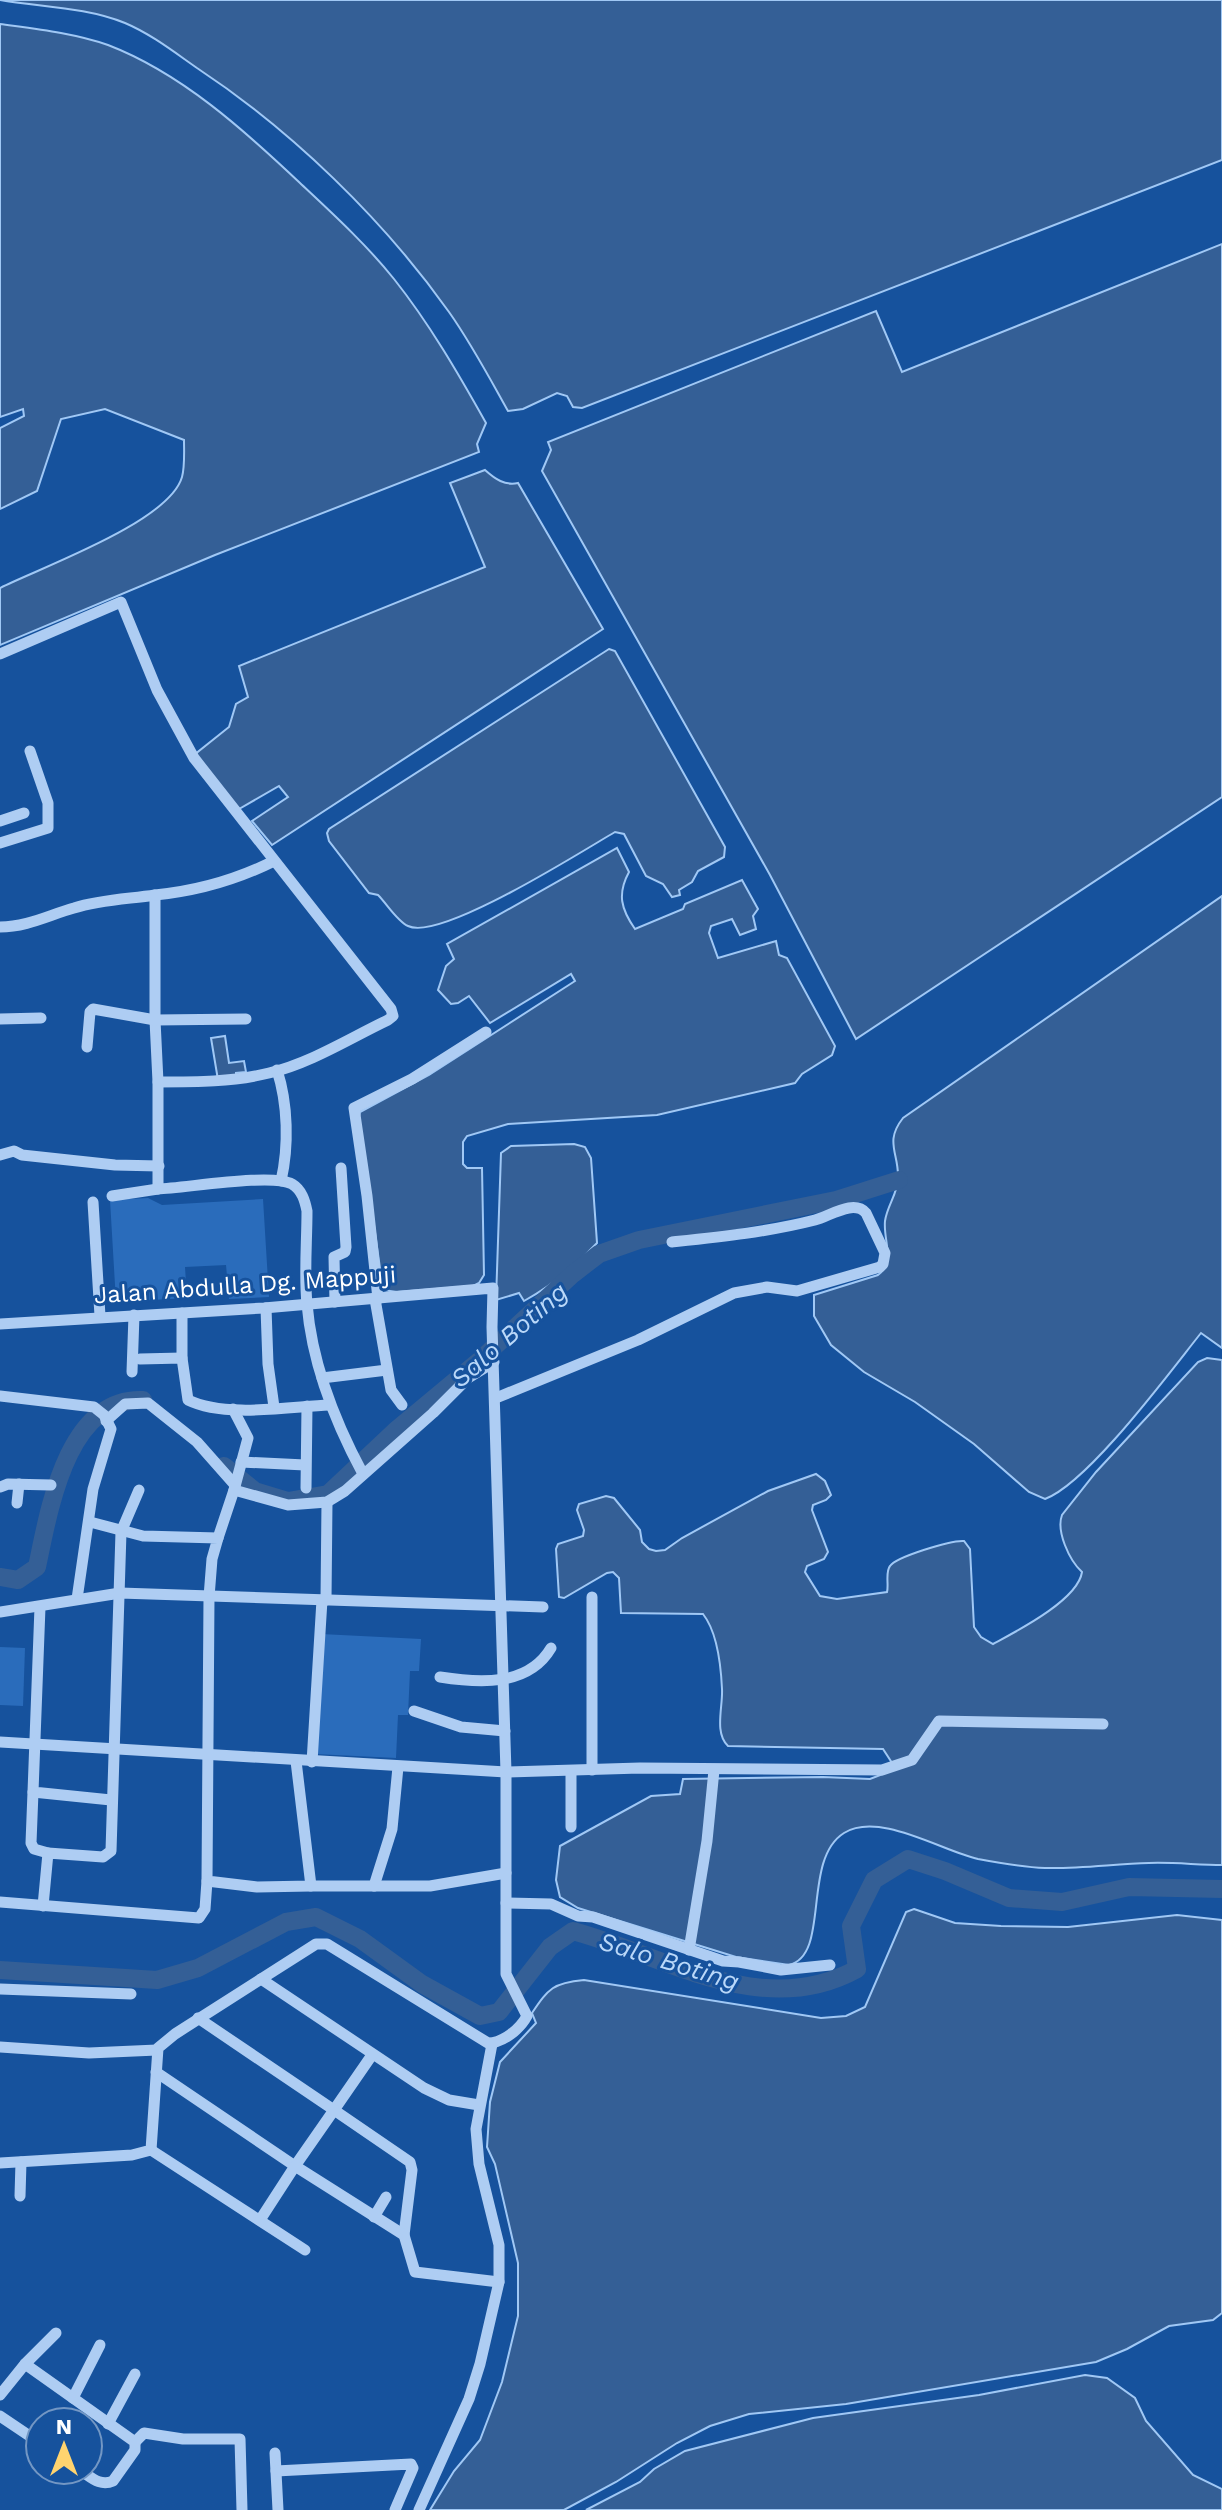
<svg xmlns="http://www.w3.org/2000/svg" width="1222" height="2510" viewBox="0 0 1222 2510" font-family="'Work Sans',sans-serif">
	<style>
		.green { fill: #2a6cbb }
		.water { fill: #345f96; stroke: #a0c8f5; stroke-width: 2 }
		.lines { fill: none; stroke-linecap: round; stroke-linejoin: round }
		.river { stroke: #345f96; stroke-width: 18 }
		.minor { stroke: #aecdf3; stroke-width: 11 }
		.labels { text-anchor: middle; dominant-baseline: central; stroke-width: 6; stroke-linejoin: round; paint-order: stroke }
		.street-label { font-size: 24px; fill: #fff; stroke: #16529d }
		.water-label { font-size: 26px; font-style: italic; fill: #bad8f9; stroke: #16529d }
	</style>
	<rect width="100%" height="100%" fill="#16529d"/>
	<g class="green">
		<path d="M148,1198L162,1205L263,1199L269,1297L229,1299L226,1265L185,1267L187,1298L116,1302L110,1200Z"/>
		<path d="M321,1634L421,1639L419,1671H410L408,1715H398L396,1758L315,1754Z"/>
		<path d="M0,1647L25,1648L23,1706L0,1705Z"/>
	</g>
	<g class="water">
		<path d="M0,0H1222V160L582,408L573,407L567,396L557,393L523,409L508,411C489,377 471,343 449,312C383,219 291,130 197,68C174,52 151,34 125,23C86,7 40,7 0,0Z"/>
		<path d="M0,24C36,29 73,33 108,45C181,73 244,130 300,183C332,213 366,244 394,279C429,323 458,373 486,423L477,444L479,452L215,555L0,645V588C42,567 169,522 182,477C185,466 184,451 184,440L105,409L61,419L37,491L0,509V428L24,416L23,409L0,417Z"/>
		<path d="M1222,244V797L856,1039L770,875L542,471L551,450L548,442L876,311L902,372Z"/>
		<path d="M485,470C495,479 505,486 518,483L603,629L272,845L252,821L288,797L279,786L239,809L194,755L229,727L236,704L248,697L239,666L485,567L450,483Z"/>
		<path d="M609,649L615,651L725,847L724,857L698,871L692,882L679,890L680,895L672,897L663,884L646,876L624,834L615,832C582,851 440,942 408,926C397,921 387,904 378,895L369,893L329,841L327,833L329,829Z"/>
		<path d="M617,848L629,872C617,894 621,909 635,929L683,909L685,904L742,880L758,909L753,916L756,929L740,935L732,919L711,926L709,933L718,958L776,941L779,955L787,958L835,1046L832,1055L802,1074L795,1083L657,1115L508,1124L467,1136L463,1142V1164L467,1168H482L484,1275L479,1283L473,1286L397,1292L383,1290L359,1117L360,1112L429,1075L575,981L571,974L490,1023L469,996L458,1003L451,1004L438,990L446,966L454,959L447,944Z"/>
		<path d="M1222,896V1348L1201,1333C1169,1373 1088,1483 1045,1499L1029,1492L974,1444L915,1402L864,1372L831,1345L814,1316V1295L878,1275C896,1262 883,1240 885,1221C887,1206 898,1193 898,1178C899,1153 884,1142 903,1118Z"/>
		<path d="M225,1036L229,1063L244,1061L246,1072L236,1073V1077L218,1080L211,1038Z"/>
		<path d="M574,1144L585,1147L591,1158L597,1243C576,1266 551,1286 524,1301L519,1293L496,1300L501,1153L511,1146Z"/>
		<path d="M1207,1358L1222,1360V1865C1198,1865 1173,1862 1149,1863C1114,1864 1079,1869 1045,1868C1023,1867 1000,1863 978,1859C942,1851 879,1811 844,1833C801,1860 831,1955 789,1965L736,1957L578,1908L560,1897L556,1880L560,1846L651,1796L680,1794L683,1779L823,1777L870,1779L896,1769L883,1749L728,1746C714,1733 723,1707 722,1689C721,1667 718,1633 703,1614L621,1613L619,1578L613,1572L607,1573L564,1598L559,1597L556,1549L558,1544L583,1536L584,1530L577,1510L579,1504L606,1496L614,1498L640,1530L642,1542L649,1549L656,1551L665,1550L682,1538L768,1491L816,1474L825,1481L831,1495L826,1500L813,1505L812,1510L828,1552L824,1559L807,1566L805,1572L820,1596L837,1599L887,1592C889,1585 885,1572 890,1566C896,1557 951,1540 964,1541L970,1549L974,1627L981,1637L993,1644C1017,1631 1078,1600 1082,1572C1069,1560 1056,1531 1062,1515L1096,1472L1198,1362Z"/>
		<path d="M914,1909L955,1923L1001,1926L1068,1927L1177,1915L1222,1920V2313L1213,2320L1169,2326L1127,2349L1096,2362L846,2404L749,2414L710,2426L677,2443L616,2482L564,2510H430L454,2471L480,2440L502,2382L518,2316V2263L495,2164L487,2147L490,2102L500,2062L536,2023L532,2013C549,1988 553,1983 584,1980L821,2018L846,2016L865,2007L906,1912Z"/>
		<path d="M1085,2375L1107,2378L1135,2398L1146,2421L1193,2475L1222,2489V2510H586L640,2482L654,2469L685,2451L813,2418L979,2395Z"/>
	</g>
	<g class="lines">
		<g class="river">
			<path d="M224,1466L255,1491L288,1501L328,1494L395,1431L479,1361L573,1274L599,1254L639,1240L836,1200L899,1180"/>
			<path d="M0,1577L18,1580L37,1567C49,1510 67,1397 143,1400"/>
			<path d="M0,1970L157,1980L198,1968L286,1922L316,1917L360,1939L422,1984L480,2016L499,2012L550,1947L573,1931C665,1956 763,2021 857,1969L851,1926L874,1880L908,1859L945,1871L1009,1898L1062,1902L1129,1887L1222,1889"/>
		</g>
		<g class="minor">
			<path d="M0,654L121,602L157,690L194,758L391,1009L393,1016L388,1020C350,1038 311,1063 269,1073C233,1082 196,1082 158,1082L155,1020V895C128,899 100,900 74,908C49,915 27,927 0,927"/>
			<path d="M0,821L24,813"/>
			<path d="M0,843L48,828V803L30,751"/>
			<path d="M155,895C197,891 236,880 274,861"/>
			<path d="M0,1019L41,1018"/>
			<path d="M87,1047L90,1012L93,1009L155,1020L246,1019"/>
			<path d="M277,1070C288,1104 289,1146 281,1181"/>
			<path d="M158,1082V1189C186,1188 272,1173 292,1184C302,1190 305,1201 307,1211C307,1242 304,1274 307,1304C312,1364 335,1422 363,1474"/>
			<path d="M0,1155L14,1151L22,1155L115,1165L159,1166"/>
			<path d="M112,1196L158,1189"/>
			<path d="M93,1202L100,1316"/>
			<path d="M375,1299L391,1390L402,1405"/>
			<path d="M378,1299L367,1196L354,1108L412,1079L486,1032"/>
			<path d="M335,1302L334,1257L345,1252L346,1247L341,1168"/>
			<path d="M266,1308L268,1364L274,1407"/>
			<path d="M182,1313V1358"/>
			<path d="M0,1324L264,1308L493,1288L492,1327L506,1772V1974L527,2016C520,2029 503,2043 488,2043L327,1944H316L175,2034L158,2048L151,2150L132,2155L0,2163"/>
			<path d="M140,1359L182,1358L188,1400C225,1418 288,1407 329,1405"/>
			<path d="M132,1372L134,1315"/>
			<path d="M322,1378L387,1370"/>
			<path d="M0,1396L94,1407L104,1415L111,1429L93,1489L77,1599"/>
			<path d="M496,1398L638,1340L734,1293L767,1287L797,1291L880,1267L883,1264L885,1253L866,1213C854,1199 830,1216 815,1220C768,1232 719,1237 672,1242"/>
			<path d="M106,1421L125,1404L148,1403L197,1442L235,1485"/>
			<path d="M241,1462L305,1465"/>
			<path d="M0,1487L8,1484L51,1485"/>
			<path d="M306,1488L307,1406"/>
			<path d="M234,1490L288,1505L327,1502L345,1491L433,1413L468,1378L494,1362"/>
			<path d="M17,1503L19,1484"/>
			<path d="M90,1522L143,1536L218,1538L212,1559L209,1597L207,1881L257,1887L311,1886L296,1761"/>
			<path d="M218,1538L234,1490L248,1438L233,1409"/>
			<path d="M592,1597V1770"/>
			<path d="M326,1600L327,1502"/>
			<path d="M40,1607L33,1792L111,1800"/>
			<path d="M0,1612L120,1593L543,1607"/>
			<path d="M440,1677C478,1683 528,1687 551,1648"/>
			<path d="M414,1711L461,1727L505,1731"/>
			<path d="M0,1742L506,1772L640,1768L882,1770L912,1760L939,1721L1103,1724"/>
			<path d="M312,1762L322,1600"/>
			<path d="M33,1792L31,1843L34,1849L48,1853"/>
			<path d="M571,1827V1771"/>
			<path d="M311,1886H430L506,1873"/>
			<path d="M374,1886L392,1829L398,1767"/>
			<path d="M0,1902L199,1918L205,1909L207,1881"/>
			<path d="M506,1903L551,1904L578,1916L593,1917L723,1961L739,1962L781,1970L830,1965"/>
			<path d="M43,1906L48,1853L103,1857L111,1851L121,1532L139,1490"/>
			<path d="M689,1950L707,1841L714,1770"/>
			<path d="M261,1979L424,2088L449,2100L479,2105"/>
			<path d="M0,1989L131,1994"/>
			<path d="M0,2047L89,2053L157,2050"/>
			<path d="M372,2055L334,2110L410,2162L412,2170L404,2235"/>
			<path d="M156,2072L295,2166L334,2110L198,2018"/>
			<path d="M151,2150L305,2250"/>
			<path d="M20,2196L21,2162"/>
			<path d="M374,2217L386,2197"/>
			<path d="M260,2220L295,2166L404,2235L415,2272L499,2282"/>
			<path d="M25,2364L135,2442V2450L113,2481C100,2487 91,2477 80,2470"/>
			<path d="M0,2395L25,2364L56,2333"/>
			<path d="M73,2398L100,2345"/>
			<path d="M0,2416L40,2443"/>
			<path d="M108,2424L135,2374"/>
			<path d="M135,2442L144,2433L183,2439H240L242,2510"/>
			<path d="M275,2453L278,2510"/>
			<path d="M276,2471L411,2464L413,2468L395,2510"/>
			<path d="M419,2510L469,2399L480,2364L499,2282V2245L479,2164L476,2129L492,2044"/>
		</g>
	</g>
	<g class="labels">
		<g class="street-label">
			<text transform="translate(245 1285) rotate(-4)">Jalan Abdulla Dg. Mappuji</text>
		</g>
		<g class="water-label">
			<text transform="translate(509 1335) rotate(-41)">Salo Boting</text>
			<text transform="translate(669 1961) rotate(17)">Salo Boting</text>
		</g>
	</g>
	<g transform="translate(64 2446)"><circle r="38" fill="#16529d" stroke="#7397c4" stroke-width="2"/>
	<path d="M0-6L14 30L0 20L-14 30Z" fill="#ffd46f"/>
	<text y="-12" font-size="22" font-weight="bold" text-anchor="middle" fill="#ffffff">N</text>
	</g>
</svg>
